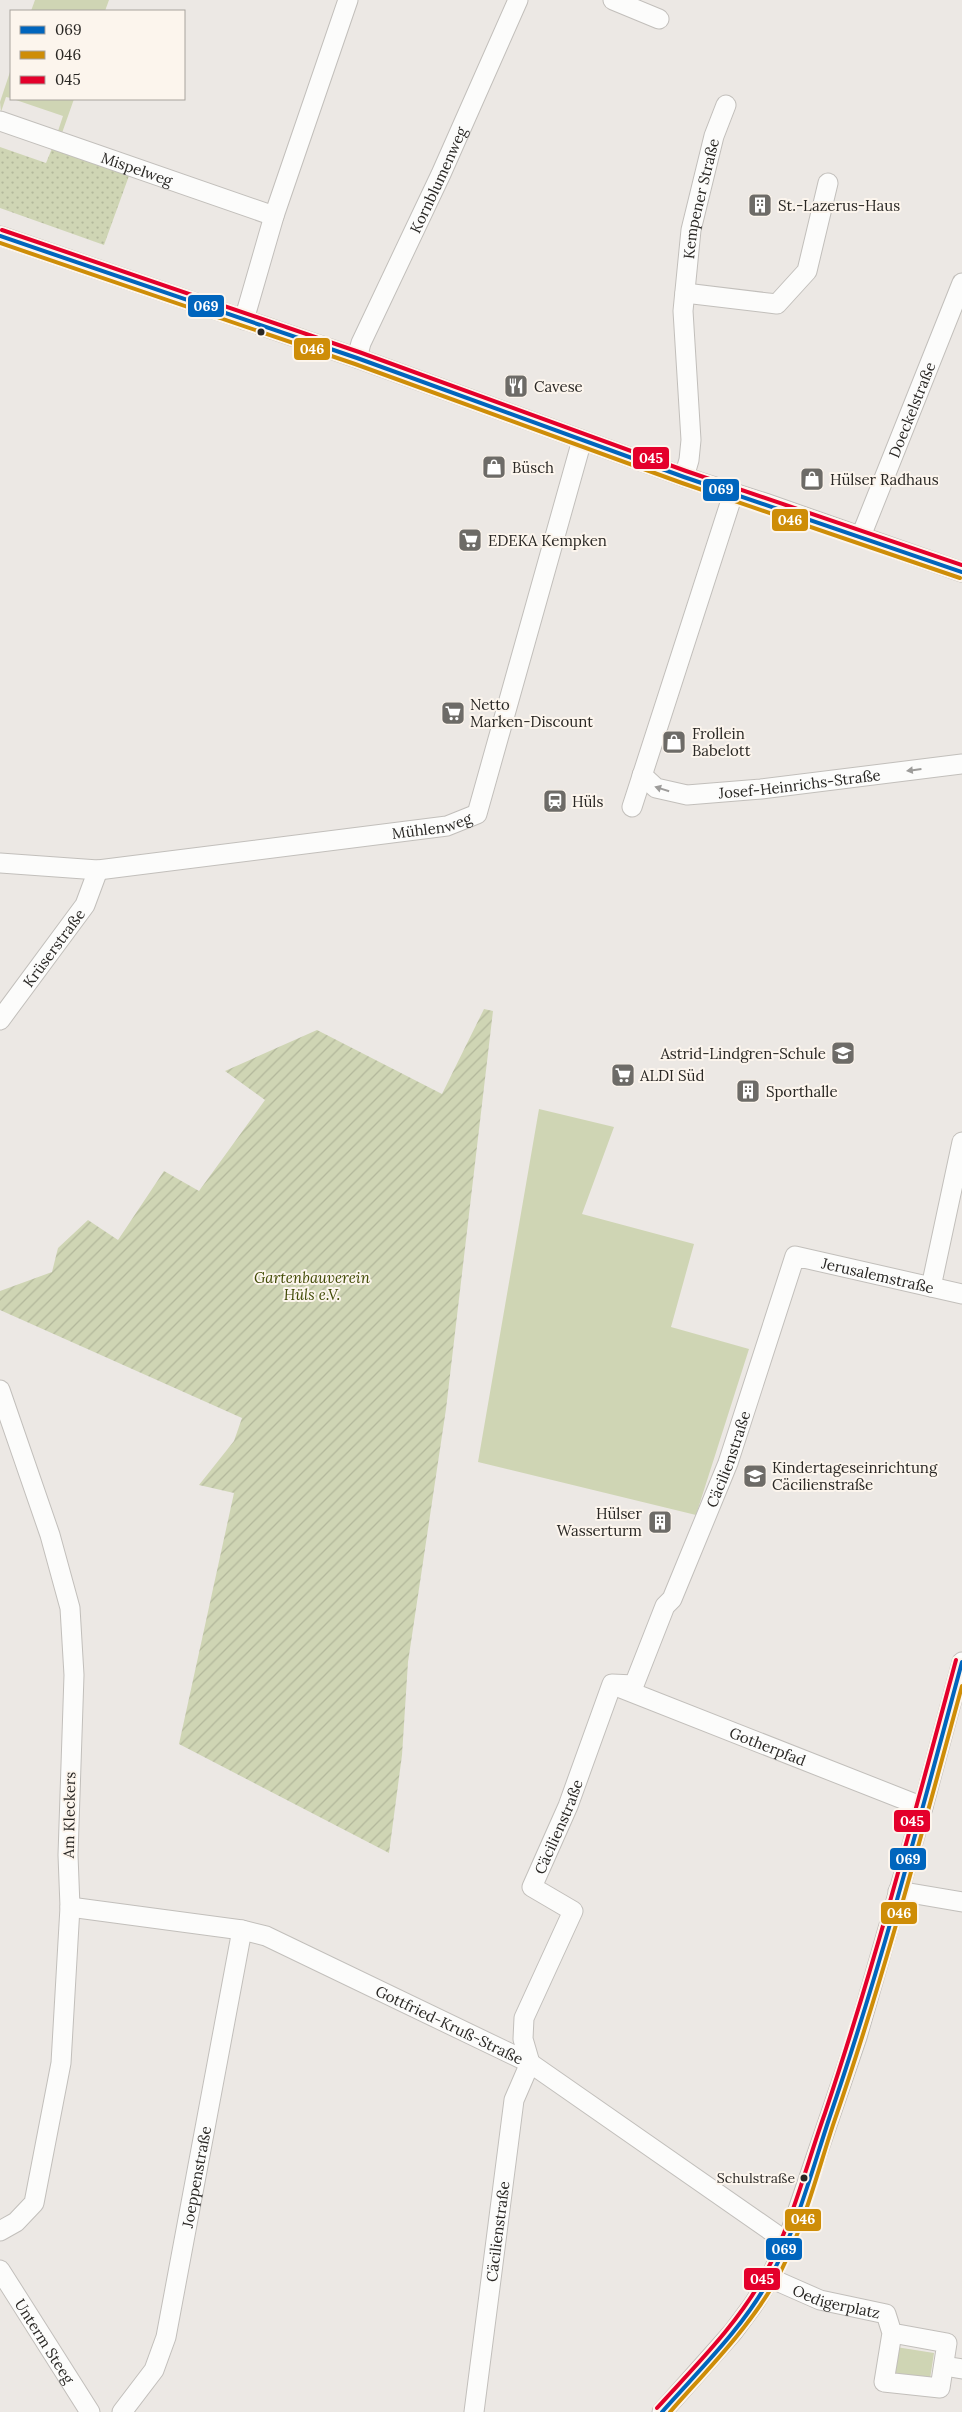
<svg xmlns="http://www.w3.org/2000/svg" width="962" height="2412" viewBox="0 0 962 2412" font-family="Lora,serif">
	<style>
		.grass { fill: #cfd5b4 }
		.park { fill: url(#park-dots) }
		.garden { fill: url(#garden-furrows) }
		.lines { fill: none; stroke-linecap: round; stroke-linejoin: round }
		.minor-casing { stroke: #c2bfbb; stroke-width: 21 }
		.minor { stroke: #fcfcfb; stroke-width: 19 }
		.bus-1-casing { stroke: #fcf5ed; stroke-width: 8 }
		.bus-2-casing { stroke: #fcf5ed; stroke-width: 8 }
		.bus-3-casing { stroke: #fcf5ed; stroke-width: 8 }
		.bus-1 { stroke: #0065bd; stroke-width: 4 }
		.bus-2 { stroke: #ce8d07; stroke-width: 4 }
		.bus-3 { stroke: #e4002b; stroke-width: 4 }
		.oneway { fill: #9d9c9a }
		.bus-dot { fill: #292724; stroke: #fcf5ed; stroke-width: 2 }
		.labels { text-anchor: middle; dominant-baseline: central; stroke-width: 4; stroke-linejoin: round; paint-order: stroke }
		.bus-label { font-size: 14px; fill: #292724; stroke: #fcf5ed; text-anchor: end }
		.street-label { font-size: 15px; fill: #292724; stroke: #fcf5ed }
		.poi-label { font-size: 15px; fill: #292724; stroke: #fcf5ed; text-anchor: start }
		.park-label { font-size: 15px; font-style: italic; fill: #404a04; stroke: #fcf5ed }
		.line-badge { stroke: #fcf5ed; stroke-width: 2 }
		.badge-label { font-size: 14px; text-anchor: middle; font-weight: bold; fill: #fff }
	</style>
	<defs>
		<pattern id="park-dots" width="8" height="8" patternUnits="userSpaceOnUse" patternTransform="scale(1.25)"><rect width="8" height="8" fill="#cfd5b4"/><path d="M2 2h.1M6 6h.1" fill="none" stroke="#b2b79b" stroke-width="1.8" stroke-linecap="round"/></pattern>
		<pattern id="garden-furrows" width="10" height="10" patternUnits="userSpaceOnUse" patternTransform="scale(1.25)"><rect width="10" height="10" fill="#cfd5b4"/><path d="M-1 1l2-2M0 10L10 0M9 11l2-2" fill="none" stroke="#b2b79b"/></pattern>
	</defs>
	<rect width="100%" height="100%" fill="#ece8e4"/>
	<g class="grass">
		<path d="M35,0H109L105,11H31Z"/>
		<path d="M11,69V98L6,97L1,112L0,102Z"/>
		<path d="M13,99H74L62,133L58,131L63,116Z"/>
		<path d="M539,1109L614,1127L582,1214L694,1244L671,1327L749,1349L696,1515L478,1462Z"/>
		<path d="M896,2347L934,2353L930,2379L893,2374Z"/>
	</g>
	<path class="park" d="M53,146L130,173L104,245L0,208V147L46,163Z"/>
	<path class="garden" d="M484,1009L493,1011L446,1409L408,1662L402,1755L389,1853L179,1744L234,1493L199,1485L234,1441L242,1418L0,1310V1291L52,1272L58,1248L88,1220L118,1240L164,1171L199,1191L265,1100L225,1071L317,1030L442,1094Z"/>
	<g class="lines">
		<g class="minor-casing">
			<g id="minor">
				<path d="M613,0L659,19"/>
				<path id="s1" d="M0,121L274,216"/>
				<path d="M0,236L357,358L684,477L765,503L962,572"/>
				<path d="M685,293L777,304L807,271L828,183"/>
				<path d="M244,320L274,216L348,0"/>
				<path id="s2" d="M357,358L361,343L441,174L518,0"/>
				<path id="s3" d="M684,477L689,460L691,440L683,311L691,230L714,136L726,105"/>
				<path id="s4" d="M861,536L962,283"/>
				<path id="s5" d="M642,775L656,788L687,795L761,789L962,764"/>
				<path d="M632,807L733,494"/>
				<path id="s6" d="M0,863L98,870L447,826L477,814L582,440"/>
				<path id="s7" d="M0,1020L85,905L98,870"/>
				<path d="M931,1287L962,1142"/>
				<path d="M0,1390L50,1535L70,1608L74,1675L68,1855L70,1907L61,2063L34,2203L16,2222L0,2231"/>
				<path id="s8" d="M618,1687L923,1807"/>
				<path d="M898,1891L962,1902"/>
				<path id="s9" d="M70,1907L242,1930L266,1936L530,2063L787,2242"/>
				<path id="s10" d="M0,2270L90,2412"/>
				<path id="s11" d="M770,2278L820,2300L886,2314L892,2333L884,2382L940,2388L947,2343L892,2333"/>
				<path d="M944,2366L962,2369"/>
				<path id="s12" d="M122,2412L154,2370L166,2337L242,1930"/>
				<path id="s13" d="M474,2412L514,2100L530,2063L523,2039L524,2018L573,1911L532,1887L568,1806L612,1684L634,1685L665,1606L672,1599L728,1463L795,1256L962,1294"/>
				<path d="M662,2412L733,2332L753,2305L770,2278L787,2242L857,2037L923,1807L962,1662"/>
			</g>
		</g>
		<use href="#minor" class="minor"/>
		<g class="bus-1-casing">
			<g id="bus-1">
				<path d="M0,236L357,358L684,477L962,572"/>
				<path d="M662,2412C700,2369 743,2328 770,2278C797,2228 812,2170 830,2116C881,1967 921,1814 962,1662"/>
			</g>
		</g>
		<g class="bus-2-casing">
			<g id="bus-2">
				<path d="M0,243L355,364L682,483L960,578"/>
				<path d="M670,2412C707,2370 747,2330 775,2282C802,2234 816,2177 833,2125C883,1981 922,1833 962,1686"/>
			</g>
		</g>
		<g class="bus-3-casing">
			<g id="bus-3">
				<path d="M2,230L359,352L686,471L962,565"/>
				<path d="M657,2408C695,2366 738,2324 765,2274C792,2224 806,2166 825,2113C875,1964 915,1812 956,1660"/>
			</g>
		</g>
		<use href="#bus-1" class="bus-1"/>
		<use href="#bus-2" class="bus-2"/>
		<use href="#bus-3" class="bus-3"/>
	</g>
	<defs><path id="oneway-solid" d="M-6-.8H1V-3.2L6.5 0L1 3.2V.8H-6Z" transform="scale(1.25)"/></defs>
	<g class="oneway">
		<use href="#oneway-solid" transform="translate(914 770) rotate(173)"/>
		<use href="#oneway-solid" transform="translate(662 789) rotate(-163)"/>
	</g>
	<defs>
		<g id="building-square" transform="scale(1.25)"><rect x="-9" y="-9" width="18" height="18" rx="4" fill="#6d6b67" stroke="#fcf5ed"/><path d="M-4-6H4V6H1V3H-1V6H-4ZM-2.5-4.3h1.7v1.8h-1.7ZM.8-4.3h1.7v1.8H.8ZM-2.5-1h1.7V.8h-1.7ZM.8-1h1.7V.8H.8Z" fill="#fff"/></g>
		<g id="restaurant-square" transform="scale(1.25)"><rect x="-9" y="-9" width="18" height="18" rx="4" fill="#6d6b67" stroke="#fcf5ed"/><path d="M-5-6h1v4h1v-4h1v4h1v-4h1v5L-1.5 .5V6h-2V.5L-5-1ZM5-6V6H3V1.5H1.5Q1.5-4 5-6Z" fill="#fff"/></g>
		<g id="shop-square" transform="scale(1.25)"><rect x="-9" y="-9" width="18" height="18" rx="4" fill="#6d6b67" stroke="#fcf5ed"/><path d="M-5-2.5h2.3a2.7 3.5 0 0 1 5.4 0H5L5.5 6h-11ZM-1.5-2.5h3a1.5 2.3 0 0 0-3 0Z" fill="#fff"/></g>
		<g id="supermarket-square" transform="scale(1.25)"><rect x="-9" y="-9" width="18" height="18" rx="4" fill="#6d6b67" stroke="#fcf5ed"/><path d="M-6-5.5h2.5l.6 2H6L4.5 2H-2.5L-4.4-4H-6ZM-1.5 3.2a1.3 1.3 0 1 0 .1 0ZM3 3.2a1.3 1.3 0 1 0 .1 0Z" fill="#fff"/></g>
		<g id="station-square" transform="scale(1.25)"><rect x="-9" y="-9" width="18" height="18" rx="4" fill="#6d6b67" stroke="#fcf5ed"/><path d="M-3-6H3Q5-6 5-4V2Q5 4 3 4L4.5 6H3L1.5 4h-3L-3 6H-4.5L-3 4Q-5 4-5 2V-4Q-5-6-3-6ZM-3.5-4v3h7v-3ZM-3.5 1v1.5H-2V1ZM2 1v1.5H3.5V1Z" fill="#fff"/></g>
		<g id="school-square" transform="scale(1.25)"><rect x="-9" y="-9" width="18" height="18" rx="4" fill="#6d6b67" stroke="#fcf5ed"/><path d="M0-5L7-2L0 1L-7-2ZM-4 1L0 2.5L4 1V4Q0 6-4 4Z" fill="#fff"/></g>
	</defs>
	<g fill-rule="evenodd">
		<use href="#building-square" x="760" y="205"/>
		<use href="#restaurant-square" x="516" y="386"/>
		<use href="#shop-square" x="494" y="467"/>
		<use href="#shop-square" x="812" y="479"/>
		<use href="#supermarket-square" x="470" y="540"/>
		<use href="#supermarket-square" x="453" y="713"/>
		<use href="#shop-square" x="674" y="742"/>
		<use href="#station-square" x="555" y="801"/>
		<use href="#school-square" x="843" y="1053"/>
		<use href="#supermarket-square" x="623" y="1075"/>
		<use href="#building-square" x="748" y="1091"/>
		<use href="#school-square" x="755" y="1476"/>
		<use href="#building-square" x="660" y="1522"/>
	</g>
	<g class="bus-dot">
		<circle cx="261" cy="332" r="4.5"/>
		<circle cx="804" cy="2178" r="4.5"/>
	</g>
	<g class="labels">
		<g class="bus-label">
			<text x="795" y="2178">Schulstraße</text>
		</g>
		<g class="street-label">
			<text stroke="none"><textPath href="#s1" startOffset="145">Mispelweg</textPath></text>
			<text stroke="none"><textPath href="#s2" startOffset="196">Kornblumenweg</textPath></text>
			<text stroke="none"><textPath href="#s3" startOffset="281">Kempener Straße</textPath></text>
			<text stroke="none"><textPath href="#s4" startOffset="136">Doeckelstraße</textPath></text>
			<text stroke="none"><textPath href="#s5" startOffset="164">Josef-Heinrichs-Straße</textPath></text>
			<text stroke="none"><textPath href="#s6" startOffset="435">Mühlenweg</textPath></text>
			<text stroke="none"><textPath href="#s7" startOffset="90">Krüserstraße</textPath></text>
			<text stroke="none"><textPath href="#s13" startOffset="1351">Jerusalemstraße</textPath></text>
			<text stroke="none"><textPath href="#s13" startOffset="1052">Cäcilienstraße</textPath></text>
			<text stroke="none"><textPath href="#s8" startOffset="161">Gotherpfad</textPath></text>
			<text transform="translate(69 1815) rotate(-89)">Am Kleckers</text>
			<text stroke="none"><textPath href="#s13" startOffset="632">Cäcilienstraße</textPath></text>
			<text stroke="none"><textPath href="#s9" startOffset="402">Gottfried-Kruß-Straße</textPath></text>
			<text stroke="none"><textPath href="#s12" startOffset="251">Joeppenstraße</textPath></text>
			<text stroke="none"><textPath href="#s13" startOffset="182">Cäcilienstraße</textPath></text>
			<text stroke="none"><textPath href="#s11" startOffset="71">Oedigerplatz</textPath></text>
			<text stroke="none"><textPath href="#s10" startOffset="84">Unterm Steeg</textPath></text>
		</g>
		<g class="poi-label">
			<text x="778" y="205">St.-Lazerus-Haus</text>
			<text x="534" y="386">Cavese</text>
			<text x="512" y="467">Büsch</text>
			<text x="830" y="479">Hülser Radhaus</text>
			<text x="488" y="540">EDEKA Kempken</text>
			<text x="470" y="704">Netto<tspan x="470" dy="17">Marken-Discount</tspan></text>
			<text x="692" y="733">Frollein<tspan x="692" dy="17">Babelott</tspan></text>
			<text x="572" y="801">Hüls</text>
			<text x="826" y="1053" text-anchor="end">Astrid-Lindgren-Schule</text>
			<text x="640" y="1075">ALDI Süd</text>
			<text x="766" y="1091">Sporthalle</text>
			<text x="772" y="1467">Kindertageseinrichtung<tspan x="772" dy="17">Cäcilienstraße</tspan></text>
			<text x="642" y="1513" text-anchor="end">Hülser<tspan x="642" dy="17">Wasserturm</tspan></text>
		</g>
		<g class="park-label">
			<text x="312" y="1277">Gartenbauverein<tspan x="312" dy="17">Hüls e.V.</tspan></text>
		</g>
	</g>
	<g class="line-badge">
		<rect x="187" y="294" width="38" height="24" rx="5" fill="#0065bd"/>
		<rect x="293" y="337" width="38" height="24" rx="5" fill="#ce8d07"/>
		<rect x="632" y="446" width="38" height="24" rx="5" fill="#e4002b"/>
		<rect x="702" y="478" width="38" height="24" rx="5" fill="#0065bd"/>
		<rect x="771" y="508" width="38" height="24" rx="5" fill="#ce8d07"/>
		<rect x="893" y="1809" width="38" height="24" rx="5" fill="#e4002b"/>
		<rect x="889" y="1847" width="38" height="24" rx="5" fill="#0065bd"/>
		<rect x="880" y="1901" width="38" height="24" rx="5" fill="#ce8d07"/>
		<rect x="784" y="2208" width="38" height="24" rx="5" fill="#ce8d07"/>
		<rect x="765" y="2237" width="38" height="24" rx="5" fill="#0065bd"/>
		<rect x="743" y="2267" width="38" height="24" rx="5" fill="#e4002b"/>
	</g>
	<g class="badge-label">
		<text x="206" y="311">069</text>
		<text x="312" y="354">046</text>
		<text x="651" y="463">045</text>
		<text x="721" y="494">069</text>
		<text x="790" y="525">046</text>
		<text x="912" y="1826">045</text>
		<text x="908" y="1864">069</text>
		<text x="899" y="1918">046</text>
		<text x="803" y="2224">046</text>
		<text x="784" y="2254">069</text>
		<text x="762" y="2284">045</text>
	</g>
	<rect x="10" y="10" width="175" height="90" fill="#fcf5ed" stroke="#a8a39d"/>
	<rect x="20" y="26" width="25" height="8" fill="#0065bd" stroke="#a8a39d"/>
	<text x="55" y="35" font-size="15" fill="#292724">069</text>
	<rect x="20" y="51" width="25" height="8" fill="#ce8d07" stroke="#a8a39d"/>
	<text x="55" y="60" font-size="15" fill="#292724">046</text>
	<rect x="20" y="76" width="25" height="8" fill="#e4002b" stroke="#a8a39d"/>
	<text x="55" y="85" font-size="15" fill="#292724">045</text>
</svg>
